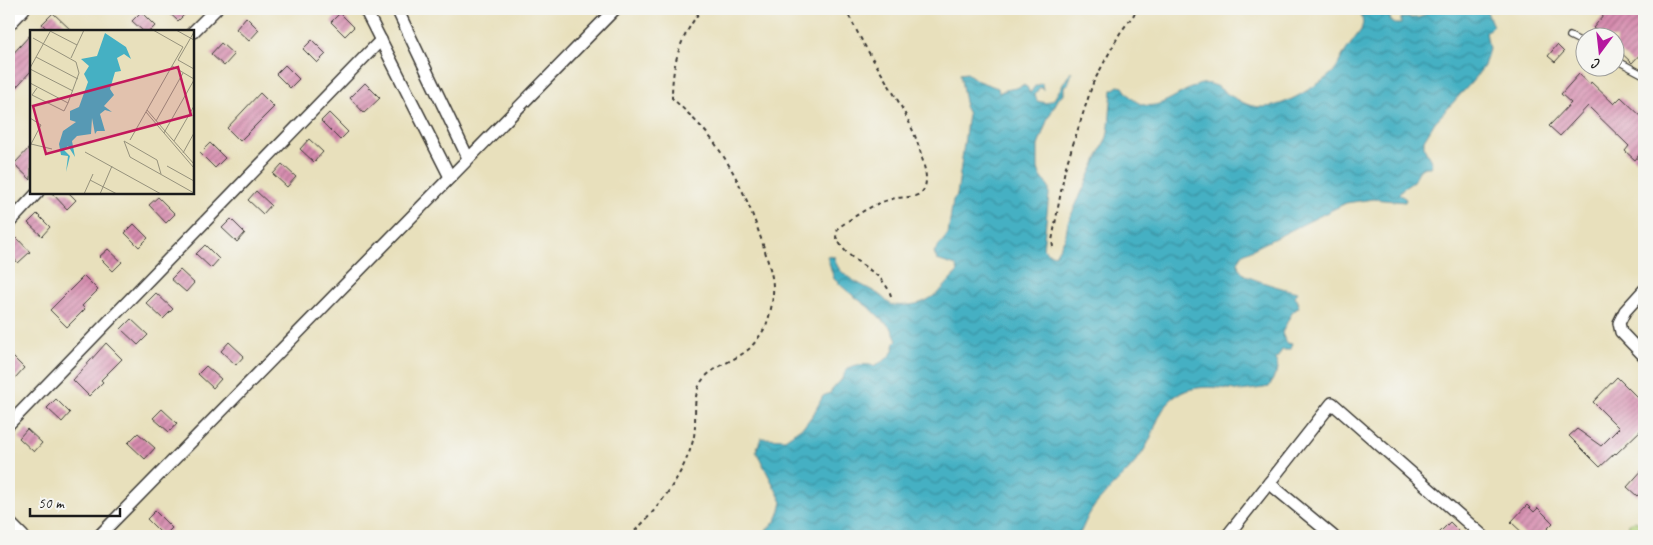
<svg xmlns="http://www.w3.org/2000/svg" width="1653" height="545" viewBox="0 0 1653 545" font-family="Caveat,sans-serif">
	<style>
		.grass { fill: #aece76; stroke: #657549 }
		.water { fill: url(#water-waves); stroke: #306670 }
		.building { fill: url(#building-hatch) }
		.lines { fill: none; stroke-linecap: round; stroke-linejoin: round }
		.lane-casing { stroke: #3b3934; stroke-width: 8 }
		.street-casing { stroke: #3b3934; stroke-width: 14 }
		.path { stroke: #3b3934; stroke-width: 2; stroke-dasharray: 4 4; stroke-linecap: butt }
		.lane { stroke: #fff; stroke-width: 5.5 }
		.street { stroke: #fff; stroke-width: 11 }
		.inset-road { fill: none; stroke: #96927c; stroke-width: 1 }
		.view { fill: #c2185b; fill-opacity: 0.15; stroke: #c2185b; stroke-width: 2.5 }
		.inset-edge { fill: none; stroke: #1c1c1c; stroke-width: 2.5 }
	</style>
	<defs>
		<pattern id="water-waves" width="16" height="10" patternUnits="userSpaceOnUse" patternTransform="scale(1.25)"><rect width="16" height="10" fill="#45b0c3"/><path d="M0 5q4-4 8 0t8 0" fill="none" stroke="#398e9e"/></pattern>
		<pattern id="building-hatch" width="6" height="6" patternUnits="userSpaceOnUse" patternTransform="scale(1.25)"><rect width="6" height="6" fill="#d68bae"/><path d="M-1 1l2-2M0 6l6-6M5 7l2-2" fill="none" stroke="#ad718d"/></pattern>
	</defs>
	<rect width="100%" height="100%" fill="#f6f6f2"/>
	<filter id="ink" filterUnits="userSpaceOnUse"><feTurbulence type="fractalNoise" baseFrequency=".02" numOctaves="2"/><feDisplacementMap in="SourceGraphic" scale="10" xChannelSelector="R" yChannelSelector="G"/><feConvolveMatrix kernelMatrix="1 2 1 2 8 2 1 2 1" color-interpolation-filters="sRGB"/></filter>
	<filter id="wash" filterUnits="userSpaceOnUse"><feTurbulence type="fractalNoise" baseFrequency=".0096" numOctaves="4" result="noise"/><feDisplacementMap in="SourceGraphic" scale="20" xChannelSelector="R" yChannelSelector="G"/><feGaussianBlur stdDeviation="1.12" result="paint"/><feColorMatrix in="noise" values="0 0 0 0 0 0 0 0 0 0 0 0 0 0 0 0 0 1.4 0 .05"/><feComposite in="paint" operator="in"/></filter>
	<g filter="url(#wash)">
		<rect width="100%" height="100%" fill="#e8e0bc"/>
		<path class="grass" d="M1635,521L1644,525V536H1627L1629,523Z"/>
		<path class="water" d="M1360,9H1391L1389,14L1391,21L1395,24H1401V18C1413,17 1423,21 1428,9H1479L1487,12L1493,26L1486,32L1489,49L1484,66L1472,82L1435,122L1424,140V148L1432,163L1430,167C1418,166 1419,174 1413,181C1409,187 1402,186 1399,194L1406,199L1405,202L1373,199L1346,203L1243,254L1238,262C1238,268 1240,271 1245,275C1250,279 1290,291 1298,292L1295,296L1299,307L1291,314L1282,333L1286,343L1292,344L1290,350H1282L1276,360L1278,369L1269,387C1263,388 1242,391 1239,391C1220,387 1197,384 1179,394C1159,405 1157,427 1147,445C1135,468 1114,483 1097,503C1089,512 1084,525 1079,536H759C774,524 778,521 782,502L756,451L761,438L785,439L805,425L814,413L823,396L830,393C833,387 840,383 843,377C845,374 845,370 850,367C856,364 868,364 874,366C887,359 893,357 895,342L897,340L892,329L872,310L846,290L834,279L827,256L835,257C835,277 868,286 881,296C885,299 887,303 893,305C899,306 914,305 920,303C936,298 948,283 958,271L956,266L937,260L934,252L948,234L953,200L957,195L968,114L964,106L965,102L960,74L967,73L978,81L998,88L999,93C1006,88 1015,90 1023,85L1027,87L1030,93L1035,86L1042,83L1043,90L1040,87L1035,94L1037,101L1046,103L1054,99L1071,71L1072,73L1068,84L1064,86V95L1059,98L1048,118L1038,146V168L1040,175L1049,187V195L1043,248L1048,253L1055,255L1065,238L1068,222L1107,137L1109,126L1112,90L1118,86L1123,87C1145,121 1165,100 1191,88C1195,87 1198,84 1202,84C1212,82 1218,87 1226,93C1230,96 1237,99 1242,102C1263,113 1284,104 1303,93C1314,86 1324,81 1334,71C1338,66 1340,60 1343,55C1349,46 1355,38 1361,30L1363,23Z"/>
		<g id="blocks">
			<g class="building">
				<path d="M165,9H190L178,21Z"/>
				<path d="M1609,9H1641L1644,12V50L1632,63L1616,48V38H1605L1593,28Z"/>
				<path d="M141,12L155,26L150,31H143L132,21Z"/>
				<path d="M53,13L72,31H49L42,24Z"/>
				<path d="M340,13L354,27L345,36L331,22Z"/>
				<path d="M246,17L259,30L249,41L236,29Z"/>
				<path d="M31,34V71L9,95V58Z"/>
				<path d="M312,40L326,54L317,63L303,49Z"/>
				<path d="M221,43L234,55L224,66L211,54Z"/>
				<path d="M1557,45L1564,52L1555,62L1548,56Z"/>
				<path d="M285,65L299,79L290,88L276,74Z"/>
				<path d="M1579,74L1590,84L1591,82L1614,104L1621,97L1644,119V149L1635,160L1625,151L1629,146L1588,106L1560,136L1549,126L1571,103L1561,94Z"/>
				<path d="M365,83L380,98L364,113L350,98Z"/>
				<path d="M260,93L274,107L240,141L227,128Z"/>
				<path d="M329,113L348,132L340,140L321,121Z"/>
				<path d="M309,139L323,152L314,162L300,149Z"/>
				<path d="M210,143L225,158L215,168L200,153Z"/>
				<path d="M31,146V180L14,164Z"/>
				<path d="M282,164L296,177L287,187L273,174Z"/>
				<path d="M256,191L271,205L263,214L248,200Z"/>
				<path d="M51,192H68L76,200L67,209Z"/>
				<path d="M158,197L175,214L166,223L149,205Z"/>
				<path d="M37,214L50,227L42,236L28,223Z"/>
				<path d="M231,219L245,233L237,242L222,228Z"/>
				<path d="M134,224L148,238L139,247L125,233Z"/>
				<path d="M17,238L30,252L18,263L9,253V246Z"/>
				<path d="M205,245L219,259L211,268L196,254Z"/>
				<path d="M108,249L122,262L113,271L99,257Z"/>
				<path d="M180,270L194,283L186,292L171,279Z"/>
				<path d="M84,276L98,290L82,306L85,309L67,327L50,310Z"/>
				<path d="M156,293L173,309L163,319L146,303Z"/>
				<path d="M131,319L148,335L138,345L121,329Z"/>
				<path d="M229,342L244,356L236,365L221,351Z"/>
				<path d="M106,343L122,359L101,380L103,382L89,396L73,380Z"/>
				<path d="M9,353L24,368L15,378L9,371Z"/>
				<path d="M206,366L221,379L213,388L198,374Z"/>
				<path d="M1617,377L1644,404V427L1616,454L1615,453L1600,467L1569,436L1577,429L1601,446L1619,428L1593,402Z"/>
				<path d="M56,399L70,413L62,422L47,408Z"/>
				<path d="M162,409L177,423L169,432L153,418Z"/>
				<path d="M27,429L42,443L34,452L19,438Z"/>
				<path d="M138,433L155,448L145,459L128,443Z"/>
				<path d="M1644,468V489L1637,496L1627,487Z"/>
				<path d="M1527,505L1534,512L1538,508L1553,523L1540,536H1526L1511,522Z"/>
				<path d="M155,511L172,528L164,536L147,519Z"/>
				<path d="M1450,522L1464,536H1436Z"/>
			</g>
		</g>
	</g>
	<g filter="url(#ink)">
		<use href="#blocks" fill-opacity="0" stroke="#3b3934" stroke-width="1"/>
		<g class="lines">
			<g class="lane-casing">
				<g id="lane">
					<path d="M1570,36L1586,44"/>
					<path d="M1616,60L1644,75"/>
				</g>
			</g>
			<g class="street-casing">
				<g id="street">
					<path d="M365,9L450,177"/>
					<path d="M397,9L468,158"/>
					<path d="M9,25L24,9"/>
					<path d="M192,33L216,9"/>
					<path d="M9,223L38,192"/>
					<path d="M1644,290L1625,311L1619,323L1621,332L1644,356"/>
					<path d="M9,424L381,40"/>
					<path d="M1269,483L1332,403L1483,536"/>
					<path d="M9,522L23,536"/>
					<path d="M99,536L615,9"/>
					<path d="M1227,536L1269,483L1333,536"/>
				</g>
			</g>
			<g class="path">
				<path d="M845,9C852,21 858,34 865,46C888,86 914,119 924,166C926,173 928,185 922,192C916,198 904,197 896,198C875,202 855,216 838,228L836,237C838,240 840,244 842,247C856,266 884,272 891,296"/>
				<path d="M1053,247L1052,241L1065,169L1093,83L1120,33L1138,9"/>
				<path d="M629,536C656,513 687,471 694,436C697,419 692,399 700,384C708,368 735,361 749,349C754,344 759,337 763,331C769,322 774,299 773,288C773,275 768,263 765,251C754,216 741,182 720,151C708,132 689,114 672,98C672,63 680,37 702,9"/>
			</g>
			<use href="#lane" class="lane"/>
			<use href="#street" class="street"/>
		</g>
	</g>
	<g transform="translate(30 30)">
		<rect width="164" height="164" fill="#e8e0bc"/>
		<path d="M75,3L96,17L101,29L94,24L87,28L91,41L85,42L80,59L84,65L74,76L82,82L75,80L70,84L75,101H67L65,104L62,88L61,104L47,106L42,111L45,127L38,116L34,120L40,126L36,142L38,126L31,125L29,114L33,101L46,92L40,90V81L49,77L58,52L54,44L59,36L51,29L67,26Z" fill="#45b0c3"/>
		<path class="inset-road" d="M123,0L153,17L142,36L164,49M146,0L164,10M20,1L47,15M164,2L148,30L164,39M6,27L48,49M41,28L54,0M0,38L21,0M0,39L43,61M0,53L38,73L49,43L46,32L3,8M7,58L2,65L34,81L38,73M117,80L135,101L164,50M116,82L134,103M0,88L11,95L0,116M126,91L153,43M100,110L142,36M94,111L100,127L164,163M94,111L127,130L131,144M144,111L164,76M1,114L22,119M55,122L131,164M153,123L164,103M164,134L135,101L134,103L164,138M137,136L164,151M60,150L87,164M54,164L63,144M70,164L82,136"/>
		<path class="view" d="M148,37L161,85L16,124L3,76Z"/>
		<rect width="164" height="164" class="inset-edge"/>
	</g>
	<rect width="1653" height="545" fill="none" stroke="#f6f6f2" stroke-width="30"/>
	<g transform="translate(1600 52) rotate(195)"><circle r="24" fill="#f6f6f2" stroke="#9f9f9c"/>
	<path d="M0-4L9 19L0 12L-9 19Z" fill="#b5179e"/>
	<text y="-8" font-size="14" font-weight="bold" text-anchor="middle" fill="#1c1c1c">С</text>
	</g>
	<path d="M30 508v8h90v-8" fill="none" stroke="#1c1c1c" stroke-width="2.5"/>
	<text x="38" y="508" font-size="15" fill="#1c1c1c" stroke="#f6f6f2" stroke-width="4" paint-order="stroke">50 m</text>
</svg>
